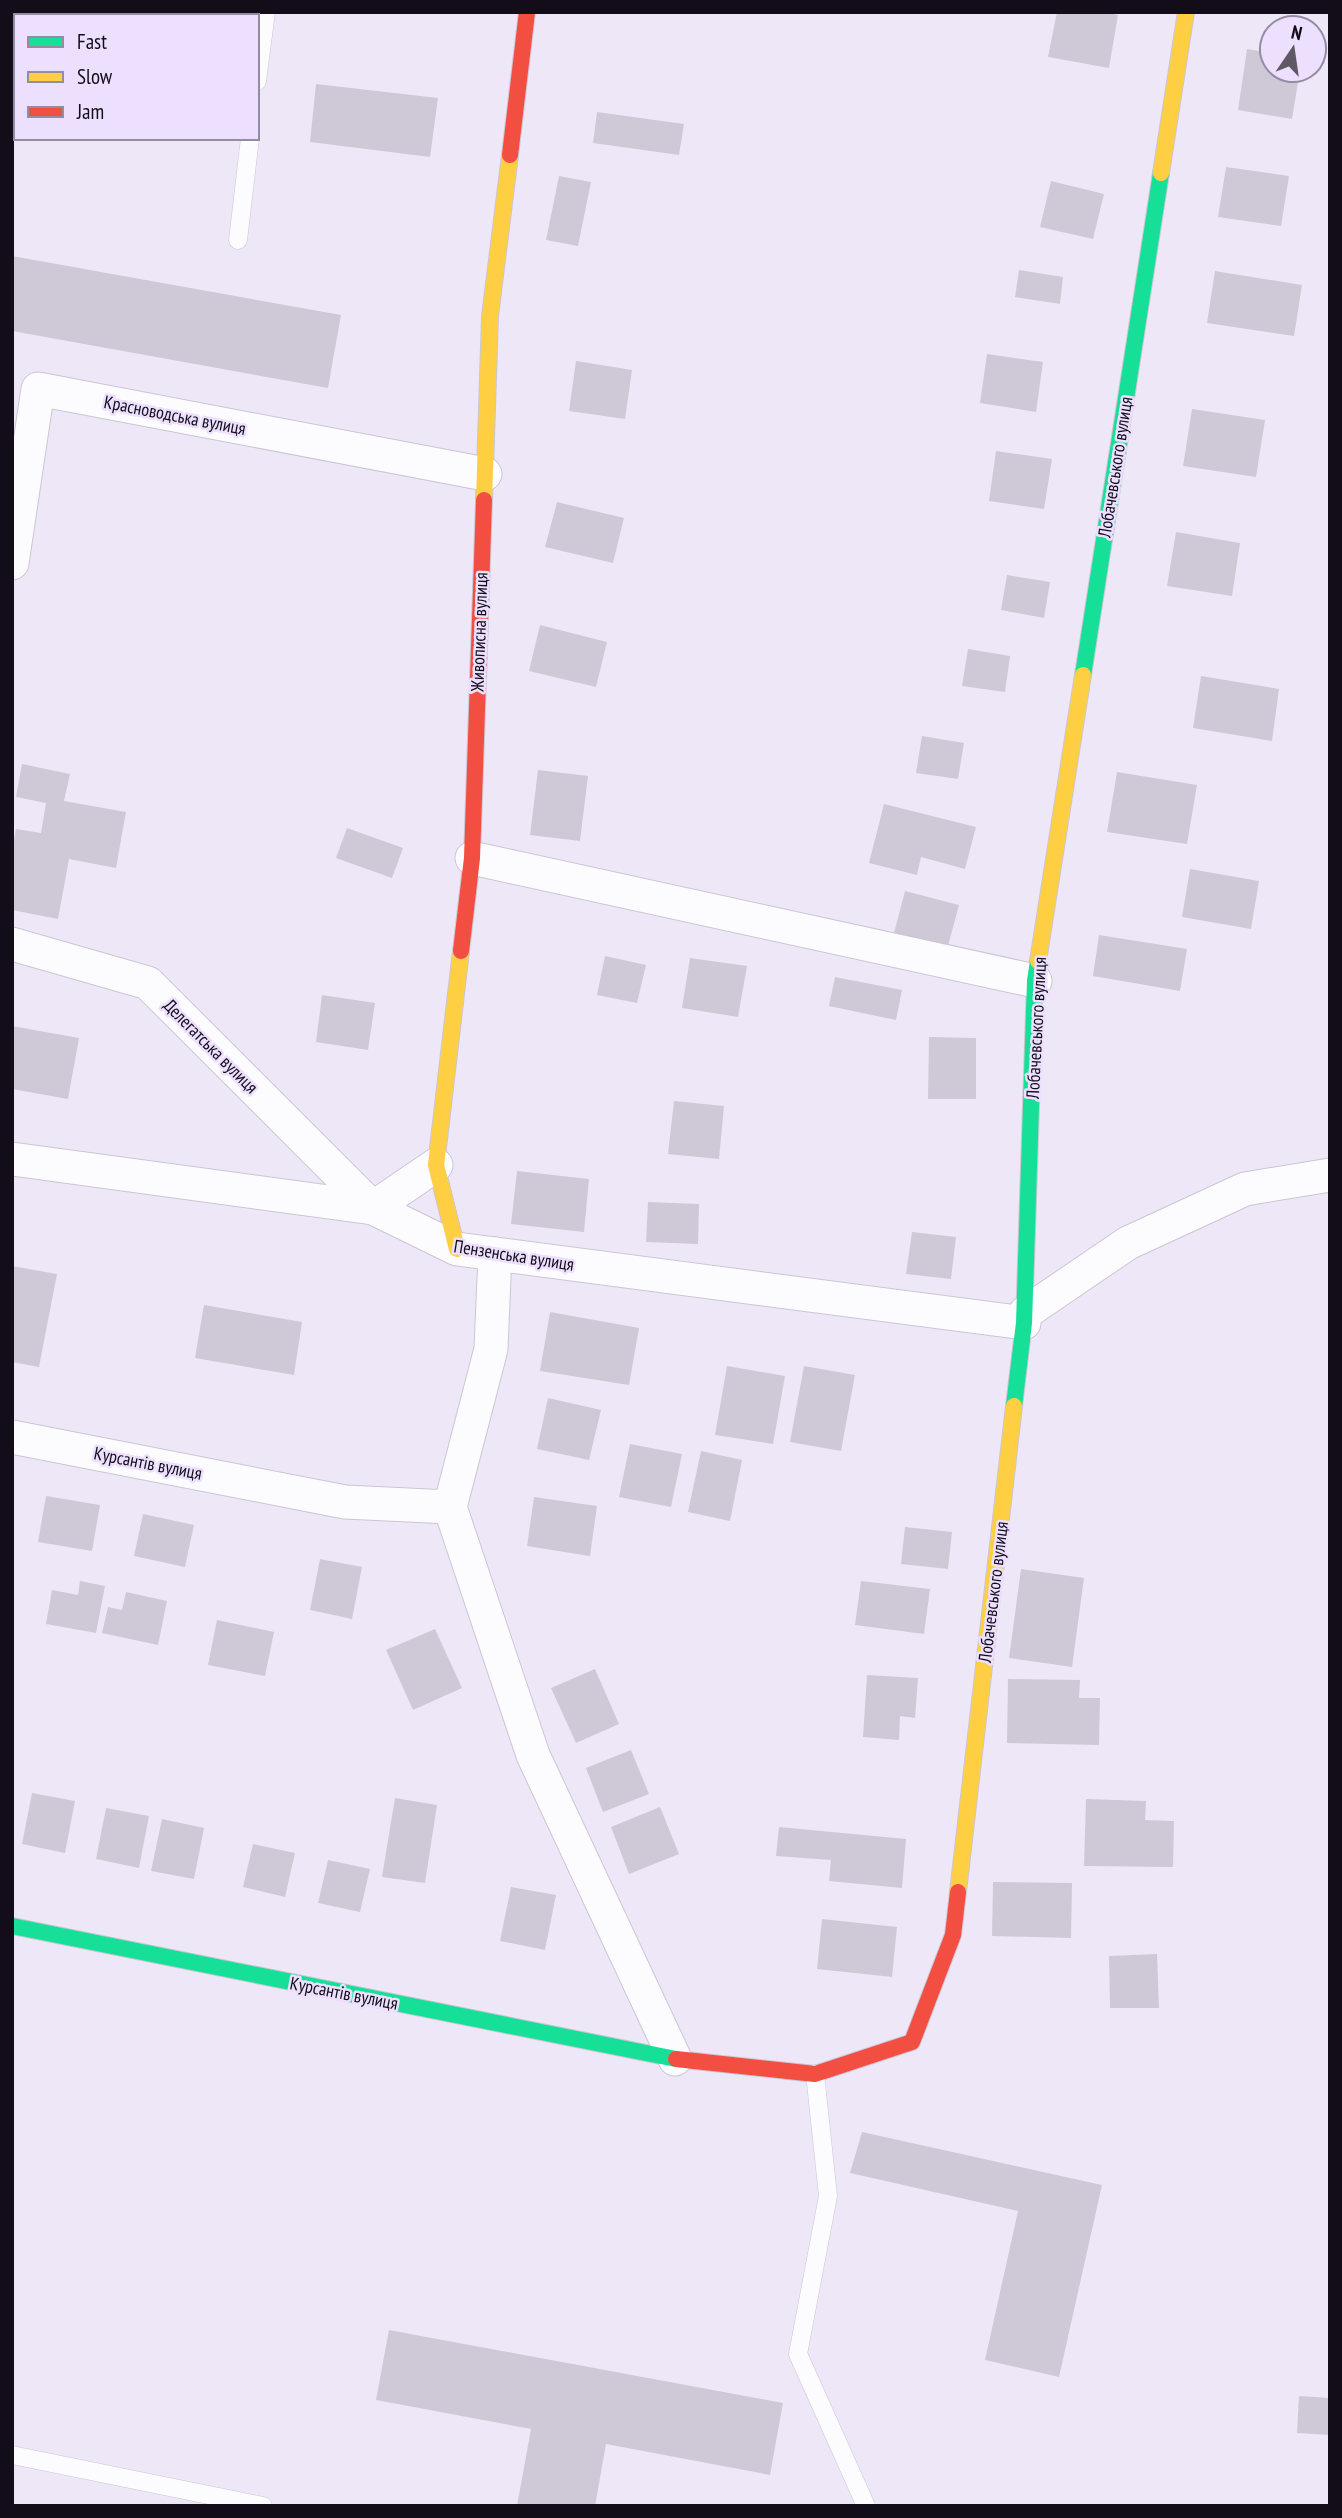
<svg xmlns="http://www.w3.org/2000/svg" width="1342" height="2518" viewBox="0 0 1342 2518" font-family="'PT Sans Narrow',sans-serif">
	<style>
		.building { fill: #cfc9d7 }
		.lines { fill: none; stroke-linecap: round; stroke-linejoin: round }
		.lane-casing { stroke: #cbc6d3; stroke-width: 19 }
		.street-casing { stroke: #cbc6d3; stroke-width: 35 }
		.fast-casing { stroke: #cbc6d3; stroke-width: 18 }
		.slow-casing { stroke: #cbc6d3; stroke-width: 18 }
		.jam-casing { stroke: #cbc6d3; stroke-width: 18 }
		.lane { stroke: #fcfbfe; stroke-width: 18 }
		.street { stroke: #fcfbfe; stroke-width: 33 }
		.fast { stroke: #16e098; stroke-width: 16 }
		.slow { stroke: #ffcf43; stroke-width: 16 }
		.jam { stroke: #f24e42; stroke-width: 16 }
		.labels { text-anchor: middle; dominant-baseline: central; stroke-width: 5; stroke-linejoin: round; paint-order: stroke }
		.street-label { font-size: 18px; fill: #120d18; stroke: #ede0ff }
	</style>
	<rect width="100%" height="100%" fill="#eee7f8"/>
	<g class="building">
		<path d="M1057,12H1105L1118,15L1109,68L1048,57Z"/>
		<path d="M1247,49L1272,53V70H1300L1292,119L1238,110Z"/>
		<path d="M316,84L438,98L430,157L310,142Z"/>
		<path d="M597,112L684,124L679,155L593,143Z"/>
		<path d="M1226,167L1289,176L1281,226L1218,217Z"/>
		<path d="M559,176L591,182L578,246L546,240Z"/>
		<path d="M1051,181L1104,194L1093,239L1040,227Z"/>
		<path d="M12,256L341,315L328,388L12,331Z"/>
		<path d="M1019,270L1063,277L1060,304L1015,297Z"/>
		<path d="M1215,271L1302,285L1294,336L1207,323Z"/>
		<path d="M987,354L1043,362L1036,412L980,403Z"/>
		<path d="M576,361L632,370L625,419L569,411Z"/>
		<path d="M1192,409L1265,420L1256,477L1183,466Z"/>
		<path d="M996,451L1052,459L1044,509L989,501Z"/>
		<path d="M557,502L624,518L613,563L545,547Z"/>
		<path d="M1176,532L1240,543L1232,596L1167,586Z"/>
		<path d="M1007,575L1050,582L1044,618L1001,610Z"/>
		<path d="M540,625L607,642L596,687L529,671Z"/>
		<path d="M968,649L1010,656L1005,692L962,686Z"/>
		<path d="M1201,676L1279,689L1272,741L1193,728Z"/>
		<path d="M922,736L964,743L958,779L916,773Z"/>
		<path d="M22,764L70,774L64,801L126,812L116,868L69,859L58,919L12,910V850L16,829L41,833L46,803L16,797Z"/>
		<path d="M538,770L588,776L580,841L530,835Z"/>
		<path d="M1117,772L1197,785L1187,844L1107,832Z"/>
		<path d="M884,804L976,827L965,869L921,857L917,875L869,863Z"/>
		<path d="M347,828L403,848L392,878L336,858Z"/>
		<path d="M1190,869L1259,881L1251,929L1182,917Z"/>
		<path d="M905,891L959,905L948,946L894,933Z"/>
		<path d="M1099,935L1187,949L1180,991L1093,976Z"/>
		<path d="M605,956L646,965L637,1003L597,995Z"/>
		<path d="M690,958L747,966L738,1017L682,1008Z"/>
		<path d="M835,977L902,990L896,1020L829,1006Z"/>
		<path d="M322,995L375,1003L368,1050L316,1042Z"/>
		<path d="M12,1026L79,1038L68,1099L12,1089Z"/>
		<path d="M929,1037L976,1038V1099H928Z"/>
		<path d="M674,1101L724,1106L719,1159L668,1154Z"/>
		<path d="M517,1171L589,1179L584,1232L511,1224Z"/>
		<path d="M648,1202L699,1204L698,1244L646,1242Z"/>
		<path d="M912,1232L956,1237L951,1279L906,1274Z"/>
		<path d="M12,1266L57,1274L39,1367L12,1362Z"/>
		<path d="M204,1305L302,1322L294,1375L195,1358Z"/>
		<path d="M550,1312L639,1328L629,1385L540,1371Z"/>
		<path d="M727,1366L785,1376L773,1444L715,1435Z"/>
		<path d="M804,1366L855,1375L841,1451L790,1442Z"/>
		<path d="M548,1398L601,1410L589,1460L537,1449Z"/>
		<path d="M630,1444L682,1454L671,1507L619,1497Z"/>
		<path d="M701,1451L742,1460L730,1521L688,1512Z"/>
		<path d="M46,1496L100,1505L92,1551L38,1542Z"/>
		<path d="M534,1497L597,1506L590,1556L527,1546Z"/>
		<path d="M143,1514L194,1525L185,1567L134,1556Z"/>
		<path d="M905,1527L952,1532L948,1569L901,1564Z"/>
		<path d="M320,1559L362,1567L352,1619L310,1610Z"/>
		<path d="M1021,1569L1084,1578L1072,1667L1009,1658Z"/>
		<path d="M80,1581L105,1586L96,1633L46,1624L52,1590L78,1595Z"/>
		<path d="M861,1581L930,1589L924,1634L855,1625Z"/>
		<path d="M126,1592L167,1601L158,1645L102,1633L108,1607L122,1610Z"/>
		<path d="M217,1620L274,1632L265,1676L208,1665Z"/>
		<path d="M435,1629L462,1688L413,1710L386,1650Z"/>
		<path d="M595,1669L619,1724L576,1743L551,1688Z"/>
		<path d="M867,1675L918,1678L915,1718L900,1716L899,1740L863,1737Z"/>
		<path d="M1008,1679L1080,1680L1079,1698H1100L1099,1745L1007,1743Z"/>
		<path d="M631,1750L649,1794L603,1812L586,1768Z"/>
		<path d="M32,1793L75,1801L65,1853L22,1844Z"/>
		<path d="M395,1798L437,1805L425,1883L382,1877Z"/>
		<path d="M1086,1799L1146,1801L1145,1820L1174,1821L1173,1867L1084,1866Z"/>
		<path d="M660,1807L679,1854L629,1874L611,1827Z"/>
		<path d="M106,1808L149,1816L139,1868L96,1859Z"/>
		<path d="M162,1819L204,1828L194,1879L151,1871Z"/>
		<path d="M779,1827L906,1839L902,1888L829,1881L831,1860L776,1856Z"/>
		<path d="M253,1844L295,1853L285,1897L243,1887Z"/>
		<path d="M328,1860L370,1869L360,1912L318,1903Z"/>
		<path d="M993,1882L1072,1883L1071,1938L992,1936Z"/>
		<path d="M511,1887L556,1895L545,1950L500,1941Z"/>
		<path d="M822,1919L897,1927L892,1977L817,1969Z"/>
		<path d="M1157,1954L1159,2008H1110L1109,1956Z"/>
		<path d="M862,2132L1102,2185L1059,2377L985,2360L1018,2211L850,2173Z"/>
		<path d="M389,2330L783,2403L770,2475L606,2444L595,2506H517L531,2429L376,2400Z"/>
		<path d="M1299,2396L1330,2398V2435L1297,2433Z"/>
	</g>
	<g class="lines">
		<g class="lane-casing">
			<g id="lane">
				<path d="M257,81L266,12"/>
				<path d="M238,240L250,138"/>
				<path d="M815,2074L828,2196L798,2354L866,2506"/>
				<path d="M12,2455L263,2506"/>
			</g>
		</g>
		<g class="street-casing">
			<g id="street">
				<path d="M12,23L13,12"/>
				<path d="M12,563L38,389L485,474"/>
				<path d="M472,858L1035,981"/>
				<path d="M12,944L148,983L373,1208L436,1165"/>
				<path d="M12,1159L373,1208L457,1249L1024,1323"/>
				<path d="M495,1254L491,1349L450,1507L533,1755L675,2059"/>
				<path d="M1025,1313L1128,1243L1245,1189L1330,1175"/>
				<path d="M12,1437L345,1502L450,1507"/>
			</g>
		</g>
		<g class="fast-casing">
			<g id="fast">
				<path d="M1083,675L1161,173"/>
				<path d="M1014,1406L1024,1323L1035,981L1038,961"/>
				<path d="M12,1926L676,2059"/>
			</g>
		</g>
		<g class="slow-casing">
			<g id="slow">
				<path d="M1161,173L1186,12"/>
				<path d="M484,500L490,316L510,155"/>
				<path d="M1038,961L1083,675"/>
				<path d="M457,1249L436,1165L461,951"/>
				<path d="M958,1892L1014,1406"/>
			</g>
		</g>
		<g class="jam-casing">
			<g id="jam">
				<path d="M510,155L527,12"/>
				<path d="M461,951L472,858L484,500"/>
				<path d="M676,2059L815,2074L912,2042L953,1935L958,1892"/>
			</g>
		</g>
		<use href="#lane" class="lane"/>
		<use href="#street" class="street"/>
		<use href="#fast" class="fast"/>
		<use href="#slow" class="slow"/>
		<use href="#jam" class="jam"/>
	</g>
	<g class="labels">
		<g class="street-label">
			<text transform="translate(175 415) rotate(11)">Красноводська вулиця</text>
			<text transform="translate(1115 467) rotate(-81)">Лобачевського вулиця</text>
			<text transform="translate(479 632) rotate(-88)">Живописна вулиця</text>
			<text transform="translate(1036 1028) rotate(-87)">Лобачевського вулиця</text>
			<text transform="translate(211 1046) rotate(45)">Делегатська вулиця</text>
			<text transform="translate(514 1255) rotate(9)">Пензенська вулиця</text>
			<text transform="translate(148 1463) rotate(11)">Курсантів вулиця</text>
			<text transform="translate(993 1592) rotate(-83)">Лобачевського вулиця</text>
			<text transform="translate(344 1993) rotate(11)">Курсантів вулиця</text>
		</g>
	</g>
	<rect width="1342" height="2518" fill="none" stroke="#120d18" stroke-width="28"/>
	<rect x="14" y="14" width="245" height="126" fill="#ede0ff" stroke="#958ca3" stroke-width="2"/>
	<rect x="28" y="37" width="35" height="10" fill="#16e098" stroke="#958ca3" stroke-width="2"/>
	<text x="77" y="49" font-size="21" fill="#120d18">Fast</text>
	<rect x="28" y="72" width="35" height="10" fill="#ffcf43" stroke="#958ca3" stroke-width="2"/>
	<text x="77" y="84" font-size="21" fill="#120d18">Slow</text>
	<rect x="28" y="107" width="35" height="10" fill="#f24e42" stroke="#958ca3" stroke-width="2"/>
	<text x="77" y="119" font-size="21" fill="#120d18">Jam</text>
	<g transform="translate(1293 49) rotate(13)"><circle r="33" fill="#ede0ff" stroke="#958ca3" stroke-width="2"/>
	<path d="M0-5L12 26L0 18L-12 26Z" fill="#5f5966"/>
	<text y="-10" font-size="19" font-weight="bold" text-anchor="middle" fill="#120d18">N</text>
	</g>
</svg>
